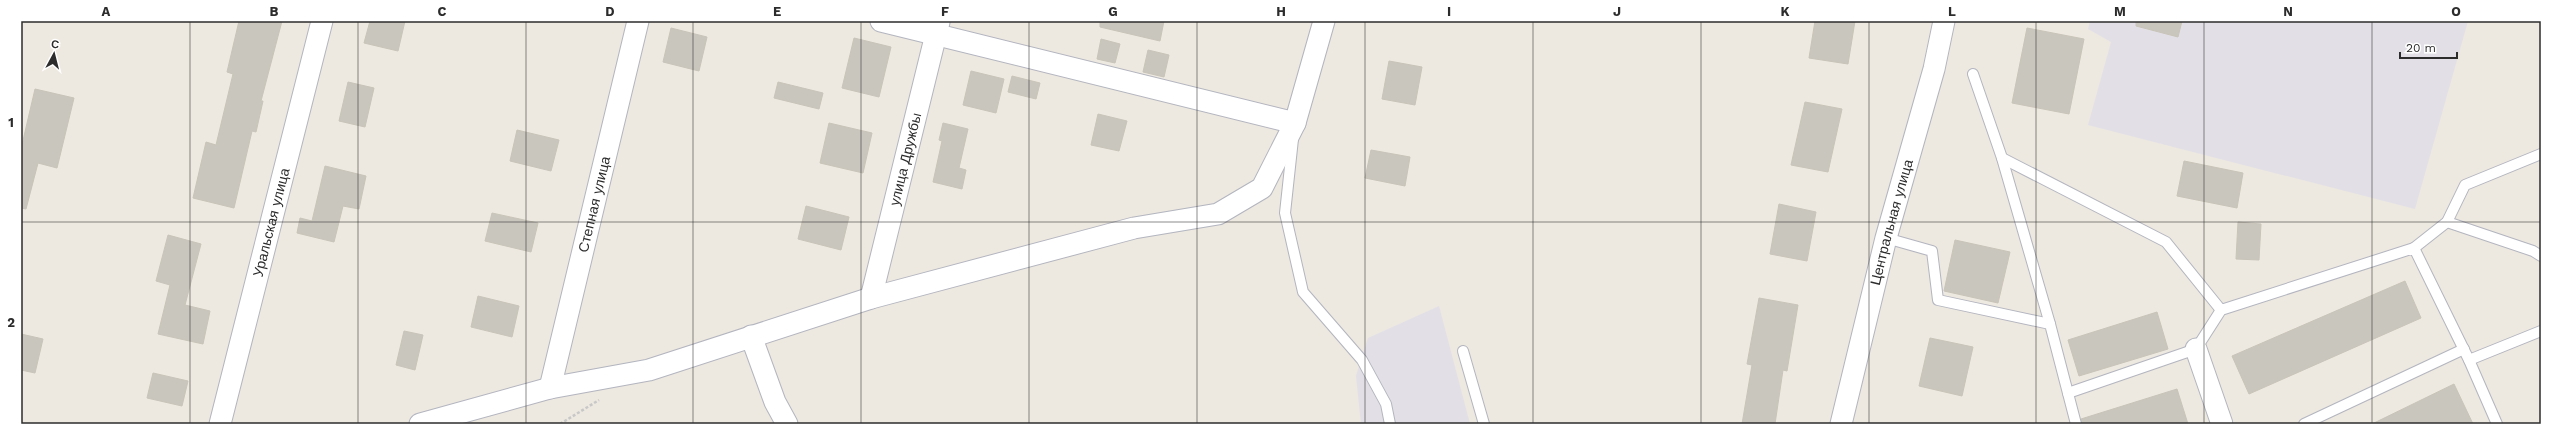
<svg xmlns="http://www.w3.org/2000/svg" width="2562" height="445" viewBox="0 0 2562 445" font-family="'Work Sans',sans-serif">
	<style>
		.industrial { fill: #e2e0e6 }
		.building { fill: #c9c6be; stroke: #c9c4b9 }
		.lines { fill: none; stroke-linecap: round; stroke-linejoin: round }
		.lane-casing { stroke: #b3b5bf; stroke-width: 12 }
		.street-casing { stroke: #b3b5bf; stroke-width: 23 }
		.path { stroke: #c8c8c8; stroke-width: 2.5; stroke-dasharray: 3 2; stroke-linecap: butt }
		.lane { stroke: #fff; stroke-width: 10 }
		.street { stroke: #fff; stroke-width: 21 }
		.grid { fill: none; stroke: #2c2c2c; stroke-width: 1; stroke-opacity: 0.55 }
		.labels { text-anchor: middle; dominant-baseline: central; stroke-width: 3; stroke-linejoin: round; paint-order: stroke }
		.street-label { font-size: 14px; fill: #2c2c2c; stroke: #fff }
		.neatline { fill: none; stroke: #2c2c2c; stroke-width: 1.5 }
		.grid-label { font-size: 13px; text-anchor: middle; font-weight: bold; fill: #2c2c2c }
	</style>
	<rect width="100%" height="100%" fill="#ede8e0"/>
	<g class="industrial">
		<path d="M2090,21H2468L2415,209L2088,125L2111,42L2088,29Z"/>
		<path d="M1439,306L1470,424H1361L1356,376L1368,338Z"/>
	</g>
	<g class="building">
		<path d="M239,21H282L261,101H263L256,132L252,131L234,208L193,198L206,142L216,145L233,74L227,72Z"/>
		<path d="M370,21H405L398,51L364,43Z"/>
		<path d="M1100,21H1164L1160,41L1100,27Z"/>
		<path d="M1815,21H1855L1848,64L1809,58Z"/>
		<path d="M2136,21H2182L2178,37L2136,26Z"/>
		<path d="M671,28L707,37L699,71L663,62Z"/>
		<path d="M2027,28L2084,39L2069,114L2012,103Z"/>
		<path d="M854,38L891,47L879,97L842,88Z"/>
		<path d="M1101,39L1120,44L1115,63L1097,59Z"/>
		<path d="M1148,50L1169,55L1164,77L1143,72Z"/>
		<path d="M1389,61L1422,67L1415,105L1382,99Z"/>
		<path d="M971,71L1004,79L996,113L963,105Z"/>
		<path d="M1012,76L1040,83L1036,99L1008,92Z"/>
		<path d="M348,82L374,88L365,127L339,121Z"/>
		<path d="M778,82L823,93L819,109L774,98Z"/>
		<path d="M35,89L74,98L57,168L38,163L26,209L21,208V149Z"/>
		<path d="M1805,102L1842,109L1828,172L1791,165Z"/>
		<path d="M1098,114L1127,121L1119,151L1091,145Z"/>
		<path d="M829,123L872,133L863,173L820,163Z"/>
		<path d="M943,123L968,129L959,168L966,170L962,189L933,182L942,141L939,140Z"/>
		<path d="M517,130L559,140L551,171L510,161Z"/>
		<path d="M1371,150L1410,157L1405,186L1365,178Z"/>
		<path d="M2184,161L2243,173L2237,208L2177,196Z"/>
		<path d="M325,166L366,176L359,209L343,206L334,242L297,233L300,218L312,221Z"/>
		<path d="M1779,204L1816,212L1807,261L1770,254Z"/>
		<path d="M806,206L849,217L841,250L798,239Z"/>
		<path d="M492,213L538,223L531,252L485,241Z"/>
		<path d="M2238,222L2261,224L2259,260L2236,259Z"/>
		<path d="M168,235L201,244L185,305L210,311L203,344L158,334L170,285L156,281Z"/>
		<path d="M1955,240L2010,252L1998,303L1944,291Z"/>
		<path d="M2405,281L2421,318L2249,394L2232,356Z"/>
		<path d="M478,296L519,306L512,337L471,327Z"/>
		<path d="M1759,298L1798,305L1787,371L1783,370L1775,424H1742L1752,365L1747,364Z"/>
		<path d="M2157,312L2168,349L2079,376L2068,340Z"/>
		<path d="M404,331L423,335L415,370L396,365Z"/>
		<path d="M21,334L43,339L35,373L21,370Z"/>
		<path d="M1930,338L1973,347L1962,396L1919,386Z"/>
		<path d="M153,373L188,381L182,406L147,398Z"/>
		<path d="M2454,384L2473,424H2372Z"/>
		<path d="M2177,389L2188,424H2082L2081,419Z"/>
	</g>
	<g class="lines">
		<g class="lane-casing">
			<g id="lane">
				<path d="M1973,74L2002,158L2050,324"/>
				<path d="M1293,139L1285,213L1303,292L1362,360L1386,404L1390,424"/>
				<path d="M2002,158L2166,242L2221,310"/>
				<path d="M2447,222L2533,251L2541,256"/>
				<path d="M1886,238L1932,251L1938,300L2050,324L2076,424"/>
				<path d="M2414,248L2447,222L2465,185L2541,154"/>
				<path d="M1463,351L1484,424"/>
				<path d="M2469,360L2541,331"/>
				<path d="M2068,393L2196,349L2221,310L2414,248L2469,360L2497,424"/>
				<path d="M2304,424L2464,349"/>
			</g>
		</g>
		<g class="street-casing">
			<g id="street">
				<path d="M881,21L1295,123"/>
				<path id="s1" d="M871,298L939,22"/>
				<path d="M751,336L775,402L787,424"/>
				<path d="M2196,349L2222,424"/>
				<path id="s2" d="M550,388L638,21"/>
				<path id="s3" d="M220,424L322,21"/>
				<path d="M420,424L550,388L649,370L871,298L1134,228L1218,214L1262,188L1295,123L1324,21"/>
				<path id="s4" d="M1841,424L1886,238L1934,69L1944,21"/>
			</g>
		</g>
		<path class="path" d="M560,424L599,400"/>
		<use href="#lane" class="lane"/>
		<use href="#street" class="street"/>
	</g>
	<path class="grid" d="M190,21V424M358,21V424M526,21V424M693,21V424M861,21V424M1029,21V424M1197,21V424M1365,21V424M1533,21V424M1701,21V424M1869,21V424M2036,21V424M2204,21V424M2372,21V424M21,222H2541"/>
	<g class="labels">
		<g class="street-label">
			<text stroke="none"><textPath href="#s1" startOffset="143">улица Дружбы</textPath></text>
			<text stroke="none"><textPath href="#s2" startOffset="189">Степная улица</textPath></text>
			<text stroke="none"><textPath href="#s3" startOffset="208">Уральская улица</textPath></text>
			<text stroke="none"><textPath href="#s4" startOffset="208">Центральная улица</textPath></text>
		</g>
	</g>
	<rect width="2562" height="445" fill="none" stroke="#ffffff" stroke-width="44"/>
	<g transform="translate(54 54) rotate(7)" stroke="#ffffff" stroke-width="3" paint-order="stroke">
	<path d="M0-3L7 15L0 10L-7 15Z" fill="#2c2c2c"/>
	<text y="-6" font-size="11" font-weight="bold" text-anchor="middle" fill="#2c2c2c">С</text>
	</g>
	<path d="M2400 52v6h57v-6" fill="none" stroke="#2c2c2c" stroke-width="2"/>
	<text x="2406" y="52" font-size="12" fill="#2c2c2c" stroke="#ffffff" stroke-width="3" paint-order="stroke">20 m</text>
	<rect x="22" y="22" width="2518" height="401" class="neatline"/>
	<g class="grid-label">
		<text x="106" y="16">A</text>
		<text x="274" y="16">B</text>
		<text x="442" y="16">C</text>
		<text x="610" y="16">D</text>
		<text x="777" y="16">E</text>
		<text x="945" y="16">F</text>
		<text x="1113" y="16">G</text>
		<text x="1281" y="16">H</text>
		<text x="1449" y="16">I</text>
		<text x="1617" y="16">J</text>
		<text x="1785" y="16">K</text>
		<text x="1952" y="16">L</text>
		<text x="2120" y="16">M</text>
		<text x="2288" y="16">N</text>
		<text x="2456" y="16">O</text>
		<text x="11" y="127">1</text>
		<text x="11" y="327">2</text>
	</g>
</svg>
